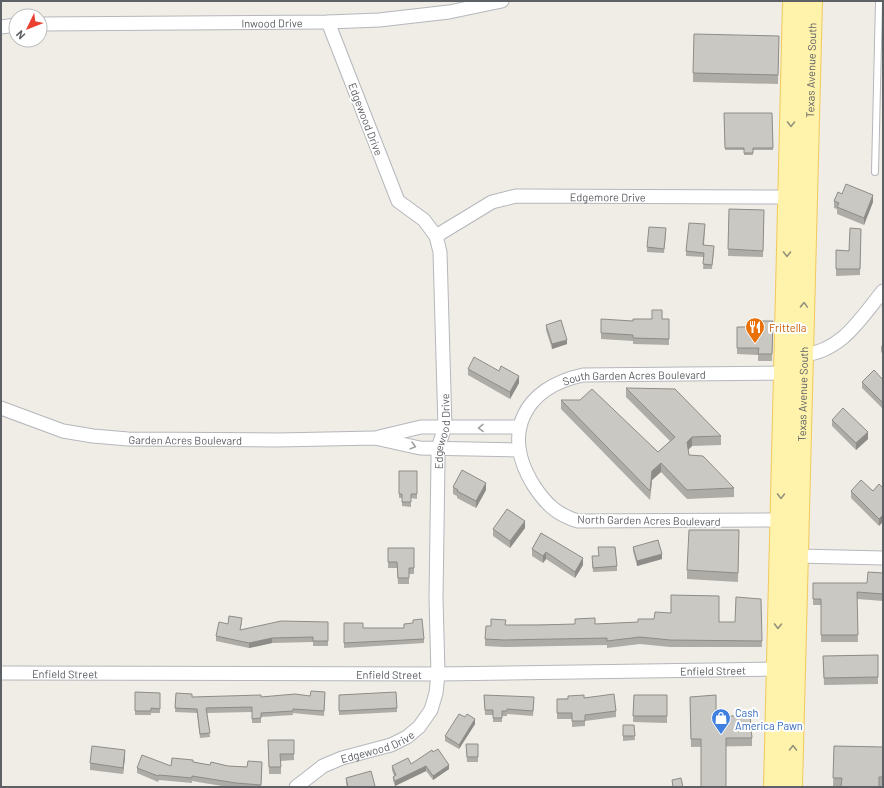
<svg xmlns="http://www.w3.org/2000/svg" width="884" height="788" viewBox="0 0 884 788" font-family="Barlow,sans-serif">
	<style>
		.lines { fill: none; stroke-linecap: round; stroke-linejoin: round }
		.lane-casing { stroke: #b5b7bc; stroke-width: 8 }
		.street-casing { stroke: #b5b7bc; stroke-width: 15 }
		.primary-casing { stroke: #f2c95b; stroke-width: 22 }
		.lane { stroke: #fff; stroke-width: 6 }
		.street { stroke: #fff; stroke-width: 13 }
		.primary { stroke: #fff2aa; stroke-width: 20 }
		.wall { fill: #aeaca7 }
		.shaded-wall { fill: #8d8c88 }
		.building { fill: #cac8c2; stroke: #8d8c88 }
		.oneway { stroke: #96937d }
		.oneway2 { stroke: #9ea0a3 }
		.labels { text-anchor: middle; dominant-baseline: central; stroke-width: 4; stroke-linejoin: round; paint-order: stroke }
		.street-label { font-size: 11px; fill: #5d6065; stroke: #fff }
		.food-label { font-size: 11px; fill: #c56008; stroke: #fff; text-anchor: start }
		.shop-label { font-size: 11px; fill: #366cbe; stroke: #fff; text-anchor: start }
	</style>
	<rect width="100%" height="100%" fill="#efede5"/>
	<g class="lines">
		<g class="lane-casing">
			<path id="lane" d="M875,172L879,1"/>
		</g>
		<g class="street-casing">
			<g id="street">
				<path id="s1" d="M40,24L328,22L379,20L449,12L502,1"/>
				<path d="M1,27L16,25"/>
				<path id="s2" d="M436,236L492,202L516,196L789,197"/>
				<path d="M803,355C842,351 860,319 883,291"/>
				<path id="s3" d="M1,408L63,431L93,436L128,439L278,440L375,438L420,448L519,450"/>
				<path d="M379,437L421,427H520"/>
				<path id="s4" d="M781,520L578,521C557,515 546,504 534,486C501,434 523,388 583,375L784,373"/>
				<path d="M798,556L883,558"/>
				<path id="s5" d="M1,673L438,674L777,669"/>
				<path id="s6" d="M296,787L323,766L342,758L391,745L407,737L419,727L431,710L436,693L438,674L436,598L438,460V448L445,427L440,252L436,236L424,220L398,201L328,22"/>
			</g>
		</g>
		<g class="primary-casing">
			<g id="primary">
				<path d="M774,787L793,1"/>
				<path id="s7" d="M792,787L812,1"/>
			</g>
		</g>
		<use href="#lane" class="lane"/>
		<use href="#street" class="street"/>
		<use href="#primary" class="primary"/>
	</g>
	<g class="wall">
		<path d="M779,36L778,84L693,82V73Z"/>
		<path d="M724,113H772L773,150H753V155H744V150H725Z"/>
		<path d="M842,194L873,202L864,225L837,214V209L834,208V201Z"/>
		<path d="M729,209L764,210L763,257L728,256Z"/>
		<path d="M705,229L704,245L714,250L712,269H703L704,257L686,256V251Z"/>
		<path d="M861,229L860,275L836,276V250L849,251Z"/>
		<path d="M666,233L664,253L647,252V247Z"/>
		<path d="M662,319H669V345L633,344V341L601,339V333L633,321Z"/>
		<path d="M773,321L772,361H758V355L737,354V348L760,327Z"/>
		<path d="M546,325L567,344L552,349L546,330Z"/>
		<path d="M883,344V354L881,352V346Z"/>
		<path d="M468,369L519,383L510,399L468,375Z"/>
		<path d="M883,380V409L862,388V382Z"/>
		<path d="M626,388L721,436V445L692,446L688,450L689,455L734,488V497L687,499L661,472L652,480L650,500L561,409V400L658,452L670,441L626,397Z"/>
		<path d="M832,420L868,439L856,450L832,426Z"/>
		<path d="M399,471H417V499L411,498V507L402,506V498H399Z"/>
		<path d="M879,484V526L851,498V491H873Z"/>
		<path d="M453,487L486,490L476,508L457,498V496L453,494Z"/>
		<path d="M525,528L510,548L493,536V529Z"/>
		<path d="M739,530L738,582L687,579V570Z"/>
		<path d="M541,533L583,565L575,578L546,559L543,563L532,556V549Z"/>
		<path d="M633,547L662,559L637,566L633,551Z"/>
		<path d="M388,548H414V574H409V584H398L397,568H388Z"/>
		<path d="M592,561L617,566V571L593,572Z"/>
		<path d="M883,573V601L857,599L858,642H821V605H813V583H867Z"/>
		<path d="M328,622V646H313V642L272,643L249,648L216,641V636L228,624L242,623L240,630Z"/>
		<path d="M719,622L762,641V647H670L640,644L607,648V645L504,647L485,646V639L491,626L506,625L595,624Z"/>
		<path d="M344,623L363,628H404V624L424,639V643L344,648Z"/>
		<path d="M878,655V684L824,685L823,656Z"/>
		<path d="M135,692L160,693V713H151V715H135Z"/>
		<path d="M176,693L192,697H325L324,716L293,713V715L261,717V723H252V712L207,713L210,737L200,738L197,713L175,712Z"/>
		<path d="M339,695L397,708V712L339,715Z"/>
		<path d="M484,695L534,701L533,716L507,714V716H502V722H493V715H485Z"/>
		<path d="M634,695H667V723L633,722Z"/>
		<path d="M584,698L616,711V717L585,721V726L572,727V719H557V699Z"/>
		<path d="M690,705L716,716L752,738V746L691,747Z"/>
		<path d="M465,717L475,724L459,749L445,741V736Z"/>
		<path d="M623,725H634L635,740L623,741Z"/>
		<path d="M268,740H294V760L281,761V774H269Z"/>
		<path d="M466,744H478V762H467Z"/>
		<path d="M834,746L883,747V786H879V787H833Z"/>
		<path d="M125,757L123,774L90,770V763Z"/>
		<path d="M193,762L210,765L247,767H262L261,787H228L192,781V783L159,780L158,782L137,773V768L171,766Z"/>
		<path d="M411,764L449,769L433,780L426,771L395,786L393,781V777L394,776L392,770V766Z"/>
		<path d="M346,778L375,787H347L346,783Z"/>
	</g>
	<g class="shaded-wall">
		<path d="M873,195V202L864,225V218Z"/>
		<path d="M567,340V344L552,349V344Z"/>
		<path d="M519,376V383L510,399V392Z"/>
		<path d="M868,432V439L856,450V443Z"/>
		<path d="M692,437V446L687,451V442Z"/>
		<path d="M661,463V472L652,480L650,500L652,471Z"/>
		<path d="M486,483V490L476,508V501Z"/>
		<path d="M883,515V522L879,526V519Z"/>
		<path d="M525,521V528L510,548V541Z"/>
		<path d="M546,552V559L543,563V556Z"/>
		<path d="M662,554V559L637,566V561Z"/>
		<path d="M583,558V565L575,578V572Z"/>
		<path d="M272,638V643L249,648V643Z"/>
		<path d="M475,719V724L459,749V745Z"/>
		<path d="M125,750V757L123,774V768Z"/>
		<path d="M449,765V769L433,780V776Z"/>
		<path d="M426,766V771L395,786V781Z"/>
	</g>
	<g class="building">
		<path d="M694,34L779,36L778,75L693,73Z"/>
		<path d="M724,113H772L773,148H753V153H744V148H725Z"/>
		<path d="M846,184L873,195L864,218L837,207L839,203L834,201L838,192L842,194Z"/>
		<path d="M729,209L764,210L763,251L728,249Z"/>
		<path d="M689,223L705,224L703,245L714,246L712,265L703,264L704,253L686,251Z"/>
		<path d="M649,227L666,228L664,249L647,247Z"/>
		<path d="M850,228L861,229L860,269H836V250L849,251Z"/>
		<path d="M652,310H662V319H669V339L633,338V335L601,333V319L633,321V319H652Z"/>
		<path d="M561,320L567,340L552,344L546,325Z"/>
		<path d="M760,321H773L772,354H758L759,348H737V327H760Z"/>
		<path d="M474,357L499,371L501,366L519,376L510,392L468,369Z"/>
		<path d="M874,370L883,380V403L862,382Z"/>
		<path d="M626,388L675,389L721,436L692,437L687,442L689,455L703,456L734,488L687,490L661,463L652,471L650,491L561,400H580L592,389L658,452L675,437Z"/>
		<path d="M843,408L868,432L856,443L832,420Z"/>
		<path d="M462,470L486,483L476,501L457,491L458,490L453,487Z"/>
		<path d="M399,471H417V494H411V502H402V494H399Z"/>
		<path d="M861,480L873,491L879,484L883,488V515L879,519L851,491Z"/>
		<path d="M507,509L525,521L510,541L493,529Z"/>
		<path d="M689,530H739L738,573L687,570Z"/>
		<path d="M541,533L583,558L575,572L546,552L543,556L532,549Z"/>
		<path d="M658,540L662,554L637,561L633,547Z"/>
		<path d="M598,547H615L617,566L593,568L592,556H599Z"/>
		<path d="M388,548H414V568H409V578H398L397,562H388Z"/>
		<path d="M868,572L883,573V594L857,592L858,635H821V599H813V583H867Z"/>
		<path d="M671,595L719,596V622H735L736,597L761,599L762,641L670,640L640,637L607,641V638L504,640L485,639L486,626H491V619L506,620L505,625H539L575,624V619L595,618V624L638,622V619H654L655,612L671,613Z"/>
		<path d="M229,616L242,618L240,630L281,621L328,622V641H313V637L272,638L249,643L216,636L219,622L228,624Z"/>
		<path d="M422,619L424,639L344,643V623H363V628H404V624L413,623V620Z"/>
		<path d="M878,655V677L824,678L823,656Z"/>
		<path d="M311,691L325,692L324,711L293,709V711L261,713V718L252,719V707L206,708L210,733L200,734L197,709L175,708L176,693L192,694V697L261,695V697L295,694L310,696Z"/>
		<path d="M135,692L160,693V709L151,708V711H135Z"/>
		<path d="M396,692L397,708L339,711V695Z"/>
		<path d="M614,694L616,711L585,715V721H572V713H557V699H568V696L584,695V698Z"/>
		<path d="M484,695L534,697L533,711L507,709V711H502V718H493V710H485Z"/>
		<path d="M634,695H667V716H633Z"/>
		<path d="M716,695V716H750L752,738H726V787H701V739H691L690,697Z"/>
		<path d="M459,714L465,717L467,714L475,719L459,745L445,736Z"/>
		<path d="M623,725H634L635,736H623Z"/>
		<path d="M268,740H294V754H280L281,767H269Z"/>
		<path d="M466,744H478V757H467Z"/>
		<path d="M92,746L125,750L123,768L90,763Z"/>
		<path d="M834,746L883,747V777H879V787H841L842,778H833Z"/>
		<path d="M438,749L449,765L433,776L426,766L395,781L393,777L396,775L392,766L408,758L411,764L432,750L433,752Z"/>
		<path d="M142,755L171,766L172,758L193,760V762L210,765L211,762L228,766L247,767L248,761L262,762L261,785L236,783L192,776V778L159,775L158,776L137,768Z"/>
		<path d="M371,771L375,786L371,787H348L346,778Z"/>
		<path d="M681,778L683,787H673L672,780Z"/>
	</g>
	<defs><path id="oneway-chevron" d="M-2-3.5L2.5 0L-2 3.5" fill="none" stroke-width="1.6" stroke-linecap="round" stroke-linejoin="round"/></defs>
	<g class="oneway">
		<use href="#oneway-chevron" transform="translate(791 124) rotate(91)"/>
		<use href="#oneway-chevron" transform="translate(787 254) rotate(91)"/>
		<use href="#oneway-chevron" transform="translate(804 305) rotate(-88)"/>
		<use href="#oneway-chevron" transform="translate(781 496) rotate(91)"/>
		<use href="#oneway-chevron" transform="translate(778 626) rotate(91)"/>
		<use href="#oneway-chevron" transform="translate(793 748) rotate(-89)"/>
	</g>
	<g class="oneway2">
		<use href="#oneway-chevron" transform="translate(481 428) rotate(179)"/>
		<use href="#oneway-chevron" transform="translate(413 446) rotate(15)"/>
	</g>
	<defs>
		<g id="restaurant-pin" transform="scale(1)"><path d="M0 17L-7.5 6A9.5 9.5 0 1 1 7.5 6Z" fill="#e8710a" stroke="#fff"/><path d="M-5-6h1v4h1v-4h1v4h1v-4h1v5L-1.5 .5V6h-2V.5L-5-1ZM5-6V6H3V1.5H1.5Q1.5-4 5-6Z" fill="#fff"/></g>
		<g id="shop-pin" transform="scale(1)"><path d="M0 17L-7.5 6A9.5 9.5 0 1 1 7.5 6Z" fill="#3f7fe0" stroke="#fff"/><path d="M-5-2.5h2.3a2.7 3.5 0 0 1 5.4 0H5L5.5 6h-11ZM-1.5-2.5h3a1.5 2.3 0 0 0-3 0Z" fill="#fff"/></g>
	</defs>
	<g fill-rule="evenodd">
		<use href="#restaurant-pin" x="755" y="327"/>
		<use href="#shop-pin" x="721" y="718"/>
	</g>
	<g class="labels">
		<g class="street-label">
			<text stroke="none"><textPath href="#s1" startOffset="232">Inwood Drive</textPath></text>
			<text stroke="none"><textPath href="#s7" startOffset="717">Texas Avenue South</textPath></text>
			<text transform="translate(366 119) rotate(69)">Edgewood Drive</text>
			<text stroke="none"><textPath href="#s2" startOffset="182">Edgemore Drive</textPath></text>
			<text stroke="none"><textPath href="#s4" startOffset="460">South Garden Acres Boulevard</textPath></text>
			<text stroke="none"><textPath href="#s7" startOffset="393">Texas Avenue South</textPath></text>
			<text stroke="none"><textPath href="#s6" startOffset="440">Edgewood Drive</textPath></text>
			<text stroke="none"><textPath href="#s3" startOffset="189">Garden Acres Boulevard</textPath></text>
			<text transform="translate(649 520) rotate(1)">North Garden Acres Boulevard</text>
			<text stroke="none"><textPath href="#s5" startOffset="712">Enfield Street</textPath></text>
			<text stroke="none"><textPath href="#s5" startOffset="64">Enfield Street</textPath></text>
			<text stroke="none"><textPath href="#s5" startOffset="388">Enfield Street</textPath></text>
			<text stroke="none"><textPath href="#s6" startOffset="92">Edgewood Drive</textPath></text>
		</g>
		<g class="food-label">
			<text x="769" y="327">Frittella</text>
		</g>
		<g class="shop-label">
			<text x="735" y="712">Cash<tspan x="735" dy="13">America Pawn</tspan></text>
		</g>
	</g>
	<rect width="884" height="788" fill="none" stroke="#5d6065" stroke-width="4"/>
	<g transform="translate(28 28) rotate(227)"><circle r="19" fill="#ffffff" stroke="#bebfc1"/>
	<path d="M0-3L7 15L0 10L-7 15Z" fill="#ea4030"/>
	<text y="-6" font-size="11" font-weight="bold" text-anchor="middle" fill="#5d6065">N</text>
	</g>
</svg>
